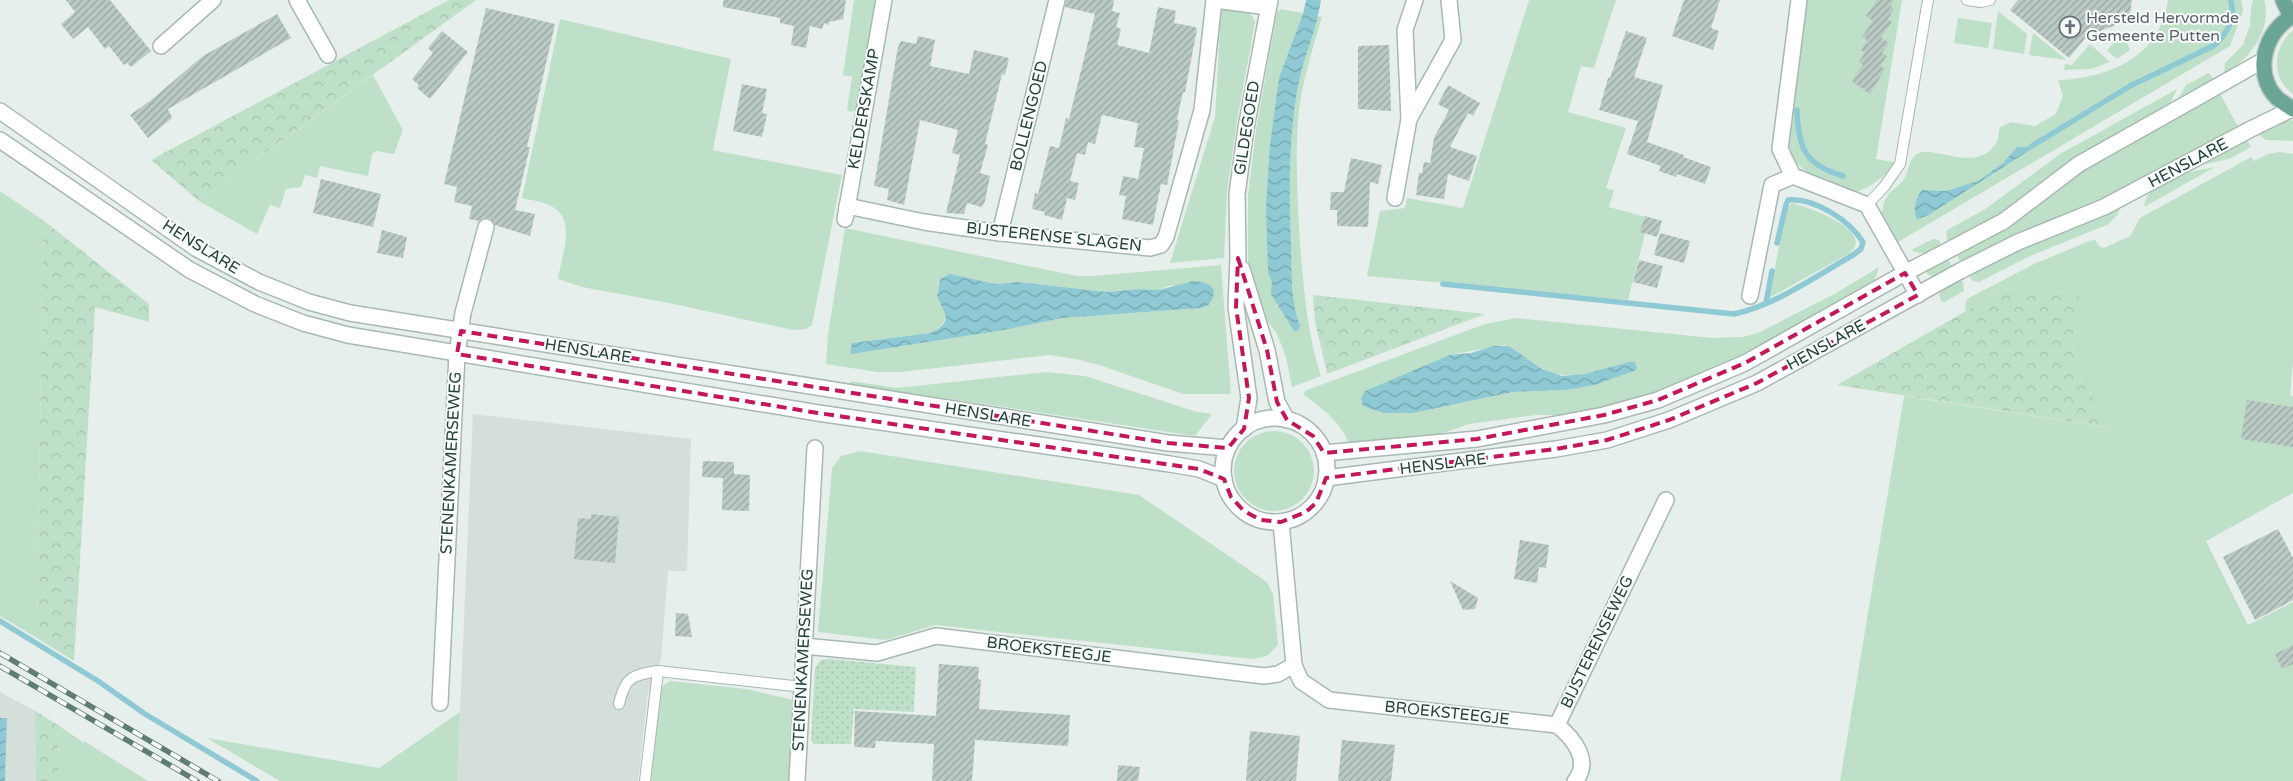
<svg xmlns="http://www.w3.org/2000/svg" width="2293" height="781" viewBox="0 0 2293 781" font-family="'Varela Round',sans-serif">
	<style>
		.built { fill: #d4dfda }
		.green { fill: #bfe0c8; fill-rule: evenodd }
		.forest { fill: url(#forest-crowns) }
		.garden { fill: url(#garden-dots) }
		.water { fill: url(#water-waves) }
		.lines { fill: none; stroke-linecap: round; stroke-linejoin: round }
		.stream { stroke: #8ec9d4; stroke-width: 5.5 }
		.building { fill: url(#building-hatch) }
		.service-casing { stroke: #a8b8b2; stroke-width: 12 }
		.minor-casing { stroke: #a8b8b2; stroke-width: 18 }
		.tertiary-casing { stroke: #a8b8b2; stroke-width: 18 }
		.primary-casing { stroke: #c2cac8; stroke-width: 18 }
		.service { stroke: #fff; stroke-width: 10 }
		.minor { stroke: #fff; stroke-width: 15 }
		.tertiary { stroke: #fff; stroke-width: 15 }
		.primary { stroke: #6aa596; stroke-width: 15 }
		.rail-casing { stroke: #5f7d75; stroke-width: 5.5 }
		.rail { stroke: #f7fbf9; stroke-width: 4; stroke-dasharray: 11; stroke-linecap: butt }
		.marked { fill: none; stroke: #c2185b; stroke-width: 4; stroke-dasharray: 10 6; stroke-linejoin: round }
		.labels { text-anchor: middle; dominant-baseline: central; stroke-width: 4; stroke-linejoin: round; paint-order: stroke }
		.worship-label { font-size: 16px; fill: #5b616d; stroke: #f7fbf9; text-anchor: start }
		.street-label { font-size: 16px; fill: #24423a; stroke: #f7fbf9 }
	</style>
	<defs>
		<pattern id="forest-crowns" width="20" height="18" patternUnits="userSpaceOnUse" patternTransform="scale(1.25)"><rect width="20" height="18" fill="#bfe0c8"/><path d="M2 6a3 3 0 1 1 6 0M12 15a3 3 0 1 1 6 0" fill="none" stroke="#a4c1ad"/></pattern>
		<pattern id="garden-dots" width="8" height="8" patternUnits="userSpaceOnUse" patternTransform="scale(1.25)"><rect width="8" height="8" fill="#bfe0c8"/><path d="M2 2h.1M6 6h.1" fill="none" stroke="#a4c1ad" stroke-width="1.8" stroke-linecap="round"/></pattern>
		<pattern id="water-waves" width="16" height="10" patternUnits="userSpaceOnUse" patternTransform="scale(1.25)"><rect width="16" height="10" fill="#8ec9d4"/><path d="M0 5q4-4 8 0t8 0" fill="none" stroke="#74a5ad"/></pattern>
		<pattern id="building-hatch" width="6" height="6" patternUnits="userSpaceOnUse" patternTransform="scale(1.25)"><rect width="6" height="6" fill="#bbcac4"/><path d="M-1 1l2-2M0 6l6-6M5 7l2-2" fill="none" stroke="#98a6a0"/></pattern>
	</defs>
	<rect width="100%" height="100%" fill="#e6efeb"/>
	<g class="built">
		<path d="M473,414L691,439L687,571H668L661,660L648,692L638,781H457Z"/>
		<path d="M0,692L35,711L36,781H0Z"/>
	</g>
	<g class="green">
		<path d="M854,0H877L857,110L850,112L847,109L852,77L843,75Z"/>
		<path d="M1529,0H1616L1594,68L1581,66L1568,112L1626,128L1606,188L1614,190L1609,207L1649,218L1628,300L1367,276L1380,211L1405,208L1407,198L1463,208Z"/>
		<path d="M1805,0H1902L1876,159L1894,162C1892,169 1887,172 1882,177C1875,183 1863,191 1855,192C1847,193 1839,188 1832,185C1805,173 1791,166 1787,134Z"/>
		<path d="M2168,0H2241L2243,11L2230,46L1898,242C1882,232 1877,210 1888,195C1892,189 1900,185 1904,179C1910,170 1908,158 1919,153C1926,150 1934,153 1942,154C1959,158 1982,163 1995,145C1998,141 1999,132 2000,127L2011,122L2035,126L2056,114L2063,96L2058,80C2110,78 2160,57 2168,0Z"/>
		<path d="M2253,0H2264C2273,30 2249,60 2224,74L2225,63L2243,45L2250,25L2251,7Z"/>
		<path d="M1232,8L1250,12L1255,22L1237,121L1227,192L1224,258L1170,263L1215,117L1220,27L1218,14L1224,9Z"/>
		<path d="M1281,9L1322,17C1312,51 1301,85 1298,120C1295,165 1298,212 1301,257C1305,298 1308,337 1321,376L1292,387L1286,357L1277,334L1264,316L1248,262V196L1256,130L1277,12Z"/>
		<path d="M1998,11L2027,34L2024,54L1993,49Z"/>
		<path d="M1958,18L1992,23L1988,48L1954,43Z"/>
		<path d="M560,19L731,59L713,150L842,175L812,325L806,329L793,330L669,303L582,287L558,279C562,253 578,218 549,205C541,201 530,200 522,198Z"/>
		<path d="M2293,30V94C2270,77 2273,47 2293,30Z"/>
		<path d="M2033,33L2067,60L2029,55Z"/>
		<path d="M2125,39L2130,50L2117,59L2107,51L2112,44Z"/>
		<path d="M2090,44L2110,62L2091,69L2064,70L2065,64L2072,65Z"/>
		<path d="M2209,73L2215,82L2176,103L2186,85Z"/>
		<path d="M373,75L403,130L394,154L376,151L372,154L368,176L320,166L317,178L305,175L301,187L286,189L280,208L270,205L257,234L199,201Z"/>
		<path d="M2177,89L2170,104L2037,187L1998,216L1949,244L1946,235L1947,230L1984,210L2060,154Z"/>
		<path d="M2219,92L2238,127L2120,193L1961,264L1956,253L2076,173Z"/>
		<path d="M2293,120V141L2266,140L2257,133L2284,121Z"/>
		<path d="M2244,136L2251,147L2229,159L2188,168Z"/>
		<path d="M2279,152L2293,154V363L2290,395L2293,396V493L2206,541L2248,625L2293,602V781H1840L1904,396L2112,428L2072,365L2079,294L2006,288L1966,311L1965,304L1967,299L2034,264L2089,241L2095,240L2099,246L2104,248L2130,236L2140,218L2251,157L2254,161L2268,154Z"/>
		<path d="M2215,167L2146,206L2144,205C2150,178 2193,171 2215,167Z"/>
		<path d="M0,191L43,220L37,638L0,616Z"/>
		<path d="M1792,203C1808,207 1879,232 1848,254L1769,298L1786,210Z"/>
		<path d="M2121,205L2118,214L2109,224L2028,257L1979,282L1973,281L1968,275L2004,255Z"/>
		<path d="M845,228L1077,276H1092L1221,265L1231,394H1183L1102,366L1076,359L1050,355L900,372H877L826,364L828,334ZM939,279L995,284L1019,282L1107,292L1138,289L1159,290L1171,285L1213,298L1208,306L1201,308L1063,318L1004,330L852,354V343L930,333C950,324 948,312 937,296Z"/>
		<path d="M1933,239L1939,240L1942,247C1931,252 1923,256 1911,250Z"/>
		<path d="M1947,258L1953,267L1932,276L1927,274V269Z"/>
		<path d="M1879,267L1875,279L1865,288L1748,354L1674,386L1625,403L1573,415H1535L1469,424L1428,438L1350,446C1341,421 1322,409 1303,394L1307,390L1485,324L1516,318L1712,338L1743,337L1758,333L1838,292ZM1504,345L1509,346C1520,353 1530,362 1541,368C1569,384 1601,370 1629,362L1634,371L1595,385L1566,390L1513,392L1413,413L1450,355Z"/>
		<path d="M1959,280L1963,282L1964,291L1944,302L1941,301L1939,295L1942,289Z"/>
		<path d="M1047,372L1085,376L1197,412L1212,414L1195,436L850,384L851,381L896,388Z"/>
		<circle cx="1274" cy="471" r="40"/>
		<path d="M860,451L1139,495L1267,582L1273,594L1278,645L1267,656L1252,659L935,625L886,640L818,632L832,468L841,456Z"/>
		<path d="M670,681L746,689L794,700L790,781H650L658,695L664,685Z"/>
		<path d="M460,712L457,781H280L207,738L379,768Z"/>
		<path d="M58,725L84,743V741L148,781H59Z"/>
	</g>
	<g class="forest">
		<path d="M449,0H476L199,201L151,160Z"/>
		<path d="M43,220L149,304V322L95,307L74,661L37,638Z"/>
		<path d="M2006,288L2080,294L2072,365L2113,428L1837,385Z"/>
		<path d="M1313,295L1485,314L1327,374L1315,321Z"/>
		<path d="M35,711L58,725L59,781H36Z"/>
	</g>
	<path class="garden" d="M830,659L916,667L914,712L854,709L851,744H814L811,740L815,668L821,660Z"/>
	<g class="water">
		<path d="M1306,0H1321C1317,28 1305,53 1299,81C1288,135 1289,192 1291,247C1292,274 1290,300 1300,326L1298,331H1294L1271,294L1272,282L1268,272L1266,206L1270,145L1279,78L1303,14Z"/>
		<path d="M2031,145L2033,148L1927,216L1917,219C1912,211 1916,197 1922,190L1946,191L1978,181L2003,163L2017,147H2027Z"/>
		<path d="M950,274L995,284L1019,282L1107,292L1138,289L1159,290L1193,281L1203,282L1210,285L1214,290L1213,298L1208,306L1201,308L1063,318L1004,330L852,354L850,352L852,343L930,333C955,322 944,313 937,296L940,279Z"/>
		<path d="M1494,346H1509L1542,369L1562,376L1585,374L1629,362H1635L1637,368L1634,371L1595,385L1566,390L1513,392L1413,413H1383L1363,406L1361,398L1365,391L1450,355L1471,353Z"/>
		<path d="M0,718H7L5,781H0Z"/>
	</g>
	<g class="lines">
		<g class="stream">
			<path d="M1797,110C1798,148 1805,165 1843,176"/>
			<path d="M2032,146L2130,86L2215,45C2229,31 2235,19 2231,0"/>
			<path d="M1443,284L1734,314C1776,305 1816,276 1853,255L1861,249L1863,242C1849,220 1815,198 1788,200L1786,205L1777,243"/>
			<path d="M1766,303L1772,271"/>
			<path d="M0,621L98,681L145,714L257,781"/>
		</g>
	</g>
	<g class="building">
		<path d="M66,0H110L151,51L131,67L127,63L124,65L109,46L105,49L88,27L73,39L61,24L75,12Z"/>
		<path d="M723,0H846L843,19L829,22V25L824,23L822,29L810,26L806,48L791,45L794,26L780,23V18L723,7Z"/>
		<path d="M1066,0H1114L1112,11L1120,13L1116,27L1121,29L1117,45L1149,53L1158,7L1176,11L1174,23L1195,27L1197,29L1185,92H1183L1180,105L1177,120L1179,121L1167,185L1161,184L1153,225L1122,219L1126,196L1119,195L1123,176L1138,179L1144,148L1134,147L1138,123L1102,115L1095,144L1088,142L1085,155L1077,153L1070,181L1079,183L1075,200L1067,198L1062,220L1044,215L1045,212L1032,209L1035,193L1038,194L1050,146L1059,148L1066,118L1069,119L1095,14L1065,7Z"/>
		<path d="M1684,0H1720L1711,28L1719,31L1713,50L1672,36Z"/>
		<path d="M1877,0H1894L1890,6L1894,9L1888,19L1892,22L1881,38L1889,43L1882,53L1887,56L1880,66L1885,69L1870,94L1852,81L1863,65L1859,62L1865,53L1861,50L1867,40L1862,37L1873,21L1866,16Z"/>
		<path d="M2018,0H2132L2129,20L2087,36L2069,58L2010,10Z"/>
		<path d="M486,8L555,24L527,147H530L515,210L535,214L530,236L495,225L489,218H483L479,221L469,219L472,206L454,202L457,187L444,184Z"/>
		<path d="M277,14L291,38L168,109L172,118L148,138L130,115L150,101L203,56Z"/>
		<path d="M442,31L468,52L430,99L417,88L419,85L412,79L433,53L428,48Z"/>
		<path d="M1626,31L1647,38L1634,77L1663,85L1647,142L1684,155L1683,157L1711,167L1705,184L1677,174L1676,177L1659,171L1661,166L1627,154L1638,121L1599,110L1608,78H1610Z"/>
		<path d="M918,36L935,40L930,66L969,74L974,50L1009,58L1005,75L1002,74L985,144L988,145L980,173L990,176L985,201L982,207L967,203L964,214L946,213L960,155L952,153L958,130L920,120L904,205L887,200L889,189L874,186L898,47L901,41L916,44Z"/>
		<path d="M1389,45L1391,111L1358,109V46Z"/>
		<path d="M742,84L767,89L762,113L767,114L762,137L733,131Z"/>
		<path d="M1448,85L1480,103L1473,116L1468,113L1450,147L1477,156L1469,181L1448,174L1444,199L1416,195L1419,173H1422L1424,162L1430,163L1434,138L1449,110L1438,104Z"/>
		<path d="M1351,158L1382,165L1378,184L1370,182L1368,227L1337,226V210H1330L1331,192H1344Z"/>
		<path d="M321,179L381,194L373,227L313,213Z"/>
		<path d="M1645,216L1662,221L1657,237L1640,232Z"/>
		<path d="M382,230L407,237L403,258L377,253Z"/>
		<path d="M1660,233L1690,241L1684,263L1654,255Z"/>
		<path d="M1639,260L1663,266L1657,288L1633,282Z"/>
		<path d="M2247,400L2293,407V447L2241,439Z"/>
		<path d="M703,461L734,462V474L750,475L749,511L722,510L723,478L702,477Z"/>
		<path d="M591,514L619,517L615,563L574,559L578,518L591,519Z"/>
		<path d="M2278,529L2293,558V600L2255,620L2223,557Z"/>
		<path d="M1520,540L1549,545L1546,568L1539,567L1537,583L1514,579Z"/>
		<path d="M1450,581L1478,598L1475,609L1463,610Z"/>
		<path d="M676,613L688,614L692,637L675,636Z"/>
		<path d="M2293,645V664L2282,669L2275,654Z"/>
		<path d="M939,664L979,667L978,679L981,680L979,709L1070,715L1068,746L975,740L972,781H932L934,744L876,741L875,748L854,747L855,711L936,716Z"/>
		<path d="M1250,731L1300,736L1296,781H1246Z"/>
		<path d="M1342,740L1395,745L1391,781H1338Z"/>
		<path d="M1118,765L1140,767L1138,781H1117Z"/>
	</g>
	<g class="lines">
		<g class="service-casing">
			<g id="service">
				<path d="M1967,0L1981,2L1990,0"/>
				<path d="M1867,205L1884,187L1900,164L1928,0"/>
				<path d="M619,704C625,677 632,675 658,671L803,687"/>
				<path d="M645,781L658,671"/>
			</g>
		</g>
		<g class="minor-casing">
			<g id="minor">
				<path d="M297,0L328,55"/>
				<path d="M1215,0L1268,7"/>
				<path d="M1799,0L1780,149L1793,176L1867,205L1918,295"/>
				<path d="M161,46L213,0"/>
				<path d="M1409,119L1453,40L1449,0"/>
				<path d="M1395,198L1409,119L1405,30L1415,0"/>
				<path d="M847,206L924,222L1000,233L1150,248L1161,245L1166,237L1202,110L1214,0"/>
				<path d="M845,219L884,0"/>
				<path d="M1000,233L1057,0"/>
				<path d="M1242,269L1267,350L1277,402L1287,420"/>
				<path d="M1750,296L1772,185L1793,176"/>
				<path d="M1244,429L1249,398L1236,307L1238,258L1237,194L1246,128L1270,0"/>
				<path d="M804,646L877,653L936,636L1264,676L1278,674L1294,665L1281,522"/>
				<path d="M1294,665L1301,681L1329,700L1557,725"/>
				<path d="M440,703L457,354L463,313L486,227"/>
				<path d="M1557,725L1666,500"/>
				<path d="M1557,725C1573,738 1592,761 1575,781"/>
				<path d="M797,781L815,448"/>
			</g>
		</g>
		<g class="tertiary-casing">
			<g id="tertiary">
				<path d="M0,111L197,249L259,282L309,302L350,313L1168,443L1228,448"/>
				<path d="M0,140L190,270L255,304L303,323L348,335L818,413L1170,464L1199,469L1224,479"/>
				<circle cx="1275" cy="470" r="52"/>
				<path d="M1324,453L1477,439L1604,415L1658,400L1745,363L1905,273L2004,221L2079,164L2264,60"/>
				<path d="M1326,478L1556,449L1607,440L1669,420L1757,383L1960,271L2018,242L2104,207L2251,129L2292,109"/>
			</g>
		</g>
		<g class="primary-casing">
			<g id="primary">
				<path d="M2283,0L2291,17"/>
				<path d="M2293,16C2264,31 2253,74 2277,98C2282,102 2288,106 2293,109"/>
			</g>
		</g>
		<use href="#service" class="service"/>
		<use href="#minor" class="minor"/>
		<use href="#tertiary" class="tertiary"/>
		<use href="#primary" class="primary"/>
		<g class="rail-casing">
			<g id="rail">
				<path d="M0,653L218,781"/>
				<path d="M0,666L197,781"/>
			</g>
		</g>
		<use href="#rail" class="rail"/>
	</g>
	<path class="marked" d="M1238,258L1267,350L1277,402L1287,420L1313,436L1324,453L1477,439L1604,415L1658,400L1745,363L1905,273L1918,295L1757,383L1669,420L1607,440L1556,449L1326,478L1316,503L1306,512L1281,522L1261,520L1244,511L1231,497L1224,479L1199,469L818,413L457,354L461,331L1168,443L1228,448L1244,429L1249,398L1236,307Z"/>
	<defs>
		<g id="church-ring" transform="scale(1.125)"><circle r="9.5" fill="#f7fbf9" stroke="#6b7280" stroke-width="1.5"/><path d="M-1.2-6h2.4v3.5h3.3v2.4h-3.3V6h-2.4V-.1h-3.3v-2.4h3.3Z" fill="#6b7280"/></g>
	</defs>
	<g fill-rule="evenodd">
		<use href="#church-ring" x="2070" y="27"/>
	</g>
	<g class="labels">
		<g class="worship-label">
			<text x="2086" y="18">Hersteld Hervormde<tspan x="2086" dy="18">Gemeente Putten</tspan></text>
		</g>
		<g class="street-label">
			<text transform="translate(864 109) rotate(-80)">KELDERSKAMP</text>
			<text transform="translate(1029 116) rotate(-76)">BOLLENGOED</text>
			<text transform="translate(1247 128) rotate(-81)">GILDEGOED</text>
			<text transform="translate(2188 163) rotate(-28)">HENSLARE</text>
			<text transform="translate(1054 237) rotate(6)">BIJSTERENSE SLAGEN</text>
			<text transform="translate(201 247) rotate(32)">HENSLARE</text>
			<text transform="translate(1826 345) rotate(-29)">HENSLARE</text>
			<text transform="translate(588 351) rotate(9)">HENSLARE</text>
			<text transform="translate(988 415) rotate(9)">HENSLARE</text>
			<text transform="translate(451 463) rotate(-87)">STENENKAMERSEWEG</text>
			<text transform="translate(1443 464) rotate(-7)">HENSLARE</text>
			<text transform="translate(1597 642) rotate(-64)">BIJSTERENSEWEG</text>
			<text transform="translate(1049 650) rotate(7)">BROEKSTEEGJE</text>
			<text transform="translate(803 660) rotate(-87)">STENENKAMERSEWEG</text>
			<text transform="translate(1447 713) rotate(6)">BROEKSTEEGJE</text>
		</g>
	</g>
</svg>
